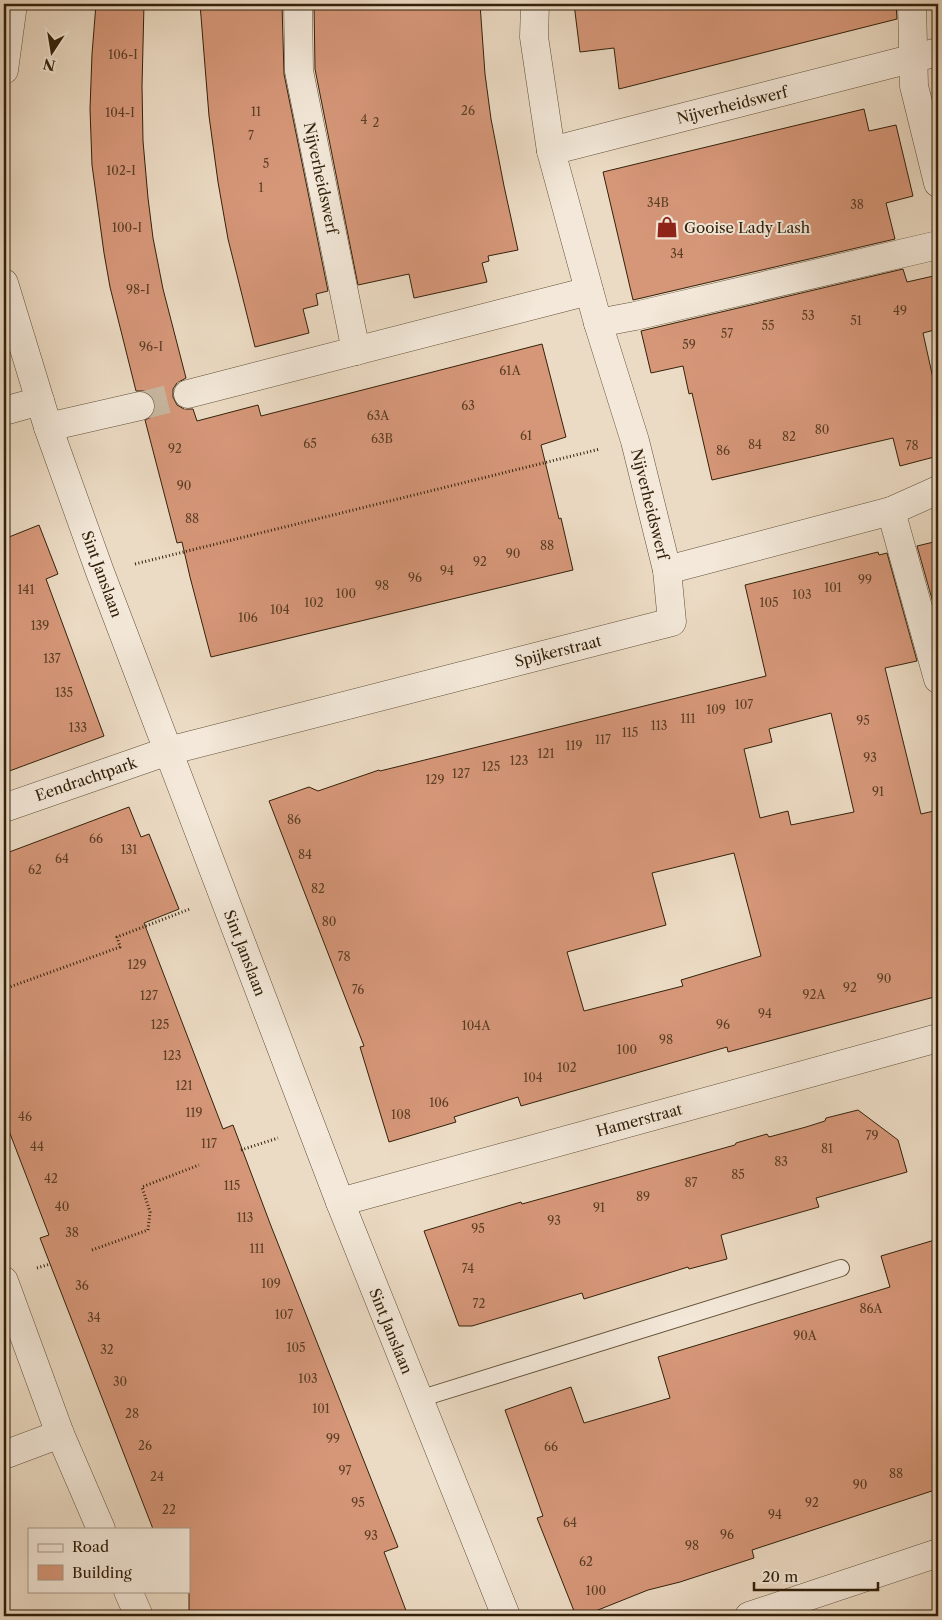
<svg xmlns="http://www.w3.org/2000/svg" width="942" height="1620" viewBox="0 0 942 1620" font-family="'Libre Caslon Text',serif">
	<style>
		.building { fill: #d69779; stroke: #33210a; fill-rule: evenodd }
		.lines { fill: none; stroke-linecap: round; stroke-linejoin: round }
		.minor-tunnel { stroke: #c7b69f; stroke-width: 28; stroke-dasharray: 28 14; stroke-linecap: butt }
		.service-casing { stroke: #615038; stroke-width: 18 }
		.minor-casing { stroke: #615038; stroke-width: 29 }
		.path { stroke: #33210a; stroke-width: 3; stroke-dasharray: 1 2.5; stroke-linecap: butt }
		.service { stroke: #f3e8d9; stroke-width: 16 }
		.minor { stroke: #f3e8d9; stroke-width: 28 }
		.labels { text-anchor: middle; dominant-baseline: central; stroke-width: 4; stroke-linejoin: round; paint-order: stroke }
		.number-label { font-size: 12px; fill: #5c3e26 }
		.street-label { font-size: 15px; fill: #33210a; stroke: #f3e8d9 }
		.poi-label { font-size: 15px; fill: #33210a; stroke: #f3e8d9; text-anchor: start }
	</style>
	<rect width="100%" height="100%" fill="#ecdbc4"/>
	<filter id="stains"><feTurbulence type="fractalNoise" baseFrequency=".004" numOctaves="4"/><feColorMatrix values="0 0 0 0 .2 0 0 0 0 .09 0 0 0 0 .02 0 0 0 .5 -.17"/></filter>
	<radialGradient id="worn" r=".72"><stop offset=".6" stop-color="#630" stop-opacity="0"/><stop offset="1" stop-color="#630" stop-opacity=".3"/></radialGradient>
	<g class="building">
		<path d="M96,4H144L142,86L143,141L148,198L153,238L163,289L186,378L177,383L173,389V397L177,405L184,409H193L197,421L258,405L261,416L542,344L566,437L541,445L559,519L561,518L573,570L211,657L190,577L182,542L177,543L145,420L151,417L155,411V402L152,396L145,391H136L110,287L104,253L92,165L90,109L92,54Z"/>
		<path d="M200,4H282L284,74L328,291L316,294L318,305L303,309L309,333L255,347L228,239L218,182L209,116Z"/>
		<path d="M314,4H480L485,74L491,119L504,186L518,250L488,256L489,261L482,263L487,282L414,298L409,274L358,285L315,69Z"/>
		<path d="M574,4H896L897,19L619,89L614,48L580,52Z"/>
		<path d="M864,109L869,131L896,125L913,196L886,203L895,239L633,300L603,172Z"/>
		<path d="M903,269L907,282L938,275V329L923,333L938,401V456L900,466L893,438L712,480L692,393L689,394L683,366L651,373L641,331Z"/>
		<path d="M39,525L58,574L46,579L104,736L4,773V539Z"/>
		<path d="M938,541V605L934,606L917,546Z"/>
		<path d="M878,552L879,555L887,553L917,661L885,668L921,814L938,810V996L728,1052L727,1047L521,1106L518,1097L454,1117L456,1122L389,1142L360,1047L364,1046L269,801L309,787L318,791L379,770L380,771L766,676L745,585ZM831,713L854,812L791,825L788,811L760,818L744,749L772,742L769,729ZM734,853L761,956L681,980L683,986L584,1011L567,952L666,925L652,873Z"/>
		<path d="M129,807L141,837L149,834L179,909L144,923L223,1129L233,1125L271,1226L398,1547L384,1552L408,1616H189V1529H153L40,1238L49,1235L4,1118V854Z"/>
		<path d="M858,1110L898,1140L907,1172L816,1198L819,1207L721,1235L727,1259L689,1269L688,1267L584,1299L582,1293L472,1326H459L424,1231L521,1202L522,1204L735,1145L736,1143L767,1134L769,1137L806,1127L825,1121L826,1118Z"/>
		<path d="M938,1239V1489L752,1550L754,1558L680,1582L648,1590L583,1616H576L537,1518L543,1516L505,1410L571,1387L584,1423L670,1398L658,1357L890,1287L881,1256Z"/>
	</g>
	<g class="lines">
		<path class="minor-tunnel" d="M140,406L188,394"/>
		<g class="service-casing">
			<path id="service" d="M419,1399L841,1268"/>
		</g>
		<g class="minor-casing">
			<g id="minor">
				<path d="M298,4L299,71L356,351"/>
				<path d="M912,4L914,86L938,183"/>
				<path d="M4,70L13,4"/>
				<path d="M551,151L938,52"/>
				<path d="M4,283L48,427L100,572L340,1202L506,1616"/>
				<path d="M598,323L635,316L938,245"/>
				<path d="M188,394L589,291"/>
				<path d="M4,411L40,401"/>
				<path d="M48,427L140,406"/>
				<path d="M938,490L891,511L938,679"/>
				<path d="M667,570L891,511"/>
				<path d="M4,808L168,751L672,622L667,570L635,441L598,323L551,151L534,37L535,4"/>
				<path d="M340,1202L938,1038"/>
				<path d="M4,1281L60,1434L101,1529"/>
				<path d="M4,1455L60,1434"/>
				<path d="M128,1591L139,1616"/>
				<path d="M749,1616L938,1553"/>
			</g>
		</g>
		<g class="path">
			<path d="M135,564L600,449"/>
			<path d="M4,989L120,947L117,937L190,909"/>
			<path d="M241,1150L278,1138"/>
			<path d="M92,1250L148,1230L150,1212L142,1187L199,1165"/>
			<path d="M37,1268L50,1264"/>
		</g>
		<use href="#service" class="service"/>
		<use href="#minor" class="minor"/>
	</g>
	<defs>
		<g id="shop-bare" transform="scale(1.725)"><path d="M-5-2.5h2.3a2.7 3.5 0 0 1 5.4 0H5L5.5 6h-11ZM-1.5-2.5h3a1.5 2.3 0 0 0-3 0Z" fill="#8f2418" stroke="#f3e8d9" stroke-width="2.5" paint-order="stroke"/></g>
	</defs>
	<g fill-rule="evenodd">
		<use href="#shop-bare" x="667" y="227"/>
	</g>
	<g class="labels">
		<g class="number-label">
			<text x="123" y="54">106-I</text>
			<text x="468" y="110">26</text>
			<text x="256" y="111">11</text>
			<text x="120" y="112">104-I</text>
			<text x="364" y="119">4</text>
			<text x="376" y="122">2</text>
			<text x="251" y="135">7</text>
			<text x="266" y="163">5</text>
			<text x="121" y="170">102-I</text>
			<text x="261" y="187">1</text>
			<text x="658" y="202">34B</text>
			<text x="857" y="204">38</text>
			<text x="127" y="227">100-I</text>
			<text x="677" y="253">34</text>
			<text x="138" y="289">98-I</text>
			<text x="900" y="310">49</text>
			<text x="808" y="315">53</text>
			<text x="856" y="320">51</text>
			<text x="768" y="325">55</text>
			<text x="727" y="333">57</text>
			<text x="689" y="344">59</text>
			<text x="151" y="346">96-I</text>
			<text x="510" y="370">61A</text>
			<text x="468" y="405">63</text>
			<text x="378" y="415">63A</text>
			<text x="822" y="429">80</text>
			<text x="526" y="435">61</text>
			<text x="789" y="436">82</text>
			<text x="382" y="438">63B</text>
			<text x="310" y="443">65</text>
			<text x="755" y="444">84</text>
			<text x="912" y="445">78</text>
			<text x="175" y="448">92</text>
			<text x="723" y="450">86</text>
			<text x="184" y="485">90</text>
			<text x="192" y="518">88</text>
			<text x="547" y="545">88</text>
			<text x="513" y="553">90</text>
			<text x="480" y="561">92</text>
			<text x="447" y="570">94</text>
			<text x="415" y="577">96</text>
			<text x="865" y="579">99</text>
			<text x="382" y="585">98</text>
			<text x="833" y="587">101</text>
			<text x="26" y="589">141</text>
			<text x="346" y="593">100</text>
			<text x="802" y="594">103</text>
			<text x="314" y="602">102</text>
			<text x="769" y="602">105</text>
			<text x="280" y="609">104</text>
			<text x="248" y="617">106</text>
			<text x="40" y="625">139</text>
			<text x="52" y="658">137</text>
			<text x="64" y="692">135</text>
			<text x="744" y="704">107</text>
			<text x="716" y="709">109</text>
			<text x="688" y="718">111</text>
			<text x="863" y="720">95</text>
			<text x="659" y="725">113</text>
			<text x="78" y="727">133</text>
			<text x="630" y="732">115</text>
			<text x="603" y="739">117</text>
			<text x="574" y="745">119</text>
			<text x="546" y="753">121</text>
			<text x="870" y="757">93</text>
			<text x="519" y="760">123</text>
			<text x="491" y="766">125</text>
			<text x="461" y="773">127</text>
			<text x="435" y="779">129</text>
			<text x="878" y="791">91</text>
			<text x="294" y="819">86</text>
			<text x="96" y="838">66</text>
			<text x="129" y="849">131</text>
			<text x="305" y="854">84</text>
			<text x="62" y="858">64</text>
			<text x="35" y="869">62</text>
			<text x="318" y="888">82</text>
			<text x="329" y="921">80</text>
			<text x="344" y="956">78</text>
			<text x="137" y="964">129</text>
			<text x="884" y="978">90</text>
			<text x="850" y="987">92</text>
			<text x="358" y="989">76</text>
			<text x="814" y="994">92A</text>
			<text x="149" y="995">127</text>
			<text x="765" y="1013">94</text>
			<text x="160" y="1024">125</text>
			<text x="723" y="1024">96</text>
			<text x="476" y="1025">104A</text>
			<text x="666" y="1039">98</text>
			<text x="627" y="1049">100</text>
			<text x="172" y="1055">123</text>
			<text x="567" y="1067">102</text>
			<text x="533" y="1077">104</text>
			<text x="184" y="1085">121</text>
			<text x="439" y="1102">106</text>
			<text x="194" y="1112">119</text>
			<text x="401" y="1114">108</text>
			<text x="25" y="1116">46</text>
			<text x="872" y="1135">79</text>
			<text x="209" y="1143">117</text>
			<text x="37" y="1146">44</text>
			<text x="827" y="1148">81</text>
			<text x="781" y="1161">83</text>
			<text x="738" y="1174">85</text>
			<text x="51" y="1178">42</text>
			<text x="691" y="1182">87</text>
			<text x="232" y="1185">115</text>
			<text x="643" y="1196">89</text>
			<text x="62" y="1206">40</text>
			<text x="599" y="1207">91</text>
			<text x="245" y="1217">113</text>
			<text x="554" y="1220">93</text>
			<text x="478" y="1228">95</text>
			<text x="72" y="1232">38</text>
			<text x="257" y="1248">111</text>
			<text x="468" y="1268">74</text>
			<text x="271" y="1283">109</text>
			<text x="82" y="1285">36</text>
			<text x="479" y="1303">72</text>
			<text x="871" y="1308">86A</text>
			<text x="284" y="1314">107</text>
			<text x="94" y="1317">34</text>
			<text x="805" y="1335">90A</text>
			<text x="296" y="1347">105</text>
			<text x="107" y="1349">32</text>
			<text x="308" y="1378">103</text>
			<text x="120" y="1381">30</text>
			<text x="321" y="1408">101</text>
			<text x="132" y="1413">28</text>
			<text x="333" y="1438">99</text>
			<text x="145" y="1445">26</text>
			<text x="551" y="1446">66</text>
			<text x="345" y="1470">97</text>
			<text x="896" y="1473">88</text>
			<text x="157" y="1476">24</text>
			<text x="860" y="1484">90</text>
			<text x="358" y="1502">95</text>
			<text x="812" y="1502">92</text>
			<text x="169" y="1509">22</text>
			<text x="775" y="1514">94</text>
			<text x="570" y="1522">64</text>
			<text x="727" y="1534">96</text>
			<text x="371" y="1535">93</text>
			<text x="692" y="1545">98</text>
			<text x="586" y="1561">62</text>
			<text x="596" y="1590">100</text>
		</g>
		<g class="street-label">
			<text transform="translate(732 105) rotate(-14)">Nijverheidswerf</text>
			<text transform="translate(321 178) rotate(78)">Nijverheidswerf</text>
			<text transform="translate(650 504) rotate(76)">Nijverheidswerf</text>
			<text transform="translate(102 574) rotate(70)">Sint Janslaan</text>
			<text transform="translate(558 651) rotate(-14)">Spijkerstraat</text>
			<text transform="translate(86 779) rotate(-19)">Eendrachtpark</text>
			<text transform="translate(245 953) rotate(69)">Sint Janslaan</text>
			<text transform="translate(639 1120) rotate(-15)">Hamerstraat</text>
			<text transform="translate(391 1331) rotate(68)">Sint Janslaan</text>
		</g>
		<g class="poi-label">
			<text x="684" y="227">Gooise Lady Lash</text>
		</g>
	</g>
	<rect width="942" height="1620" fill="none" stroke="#ecdbc4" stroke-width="20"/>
	<rect x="5" y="5" width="932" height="1610" fill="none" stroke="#33210a" stroke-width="2.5"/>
	<rect x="10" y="10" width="922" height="1600" fill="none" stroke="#33210a"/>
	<rect x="28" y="1528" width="162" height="65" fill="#f3e8d9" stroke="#a69886"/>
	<rect x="38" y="1544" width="25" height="8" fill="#f3e8d9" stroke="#a69886"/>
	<text x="72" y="1552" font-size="15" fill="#33210a">Road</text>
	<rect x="38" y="1565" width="25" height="15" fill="#d69779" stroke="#a69886"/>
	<text x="72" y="1578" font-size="15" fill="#33210a">Building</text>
	<g transform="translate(52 52) rotate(192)" stroke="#f3e8d9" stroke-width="4" paint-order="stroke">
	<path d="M0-4L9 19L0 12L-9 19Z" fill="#33210a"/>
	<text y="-8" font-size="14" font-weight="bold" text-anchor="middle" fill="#33210a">N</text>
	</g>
	<path d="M754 1582v8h124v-8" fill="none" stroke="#33210a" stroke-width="2.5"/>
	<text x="762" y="1582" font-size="15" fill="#33210a" stroke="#f3e8d9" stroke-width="4" paint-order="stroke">20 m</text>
	<rect width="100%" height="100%" filter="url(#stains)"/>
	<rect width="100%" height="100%" fill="url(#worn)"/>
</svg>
